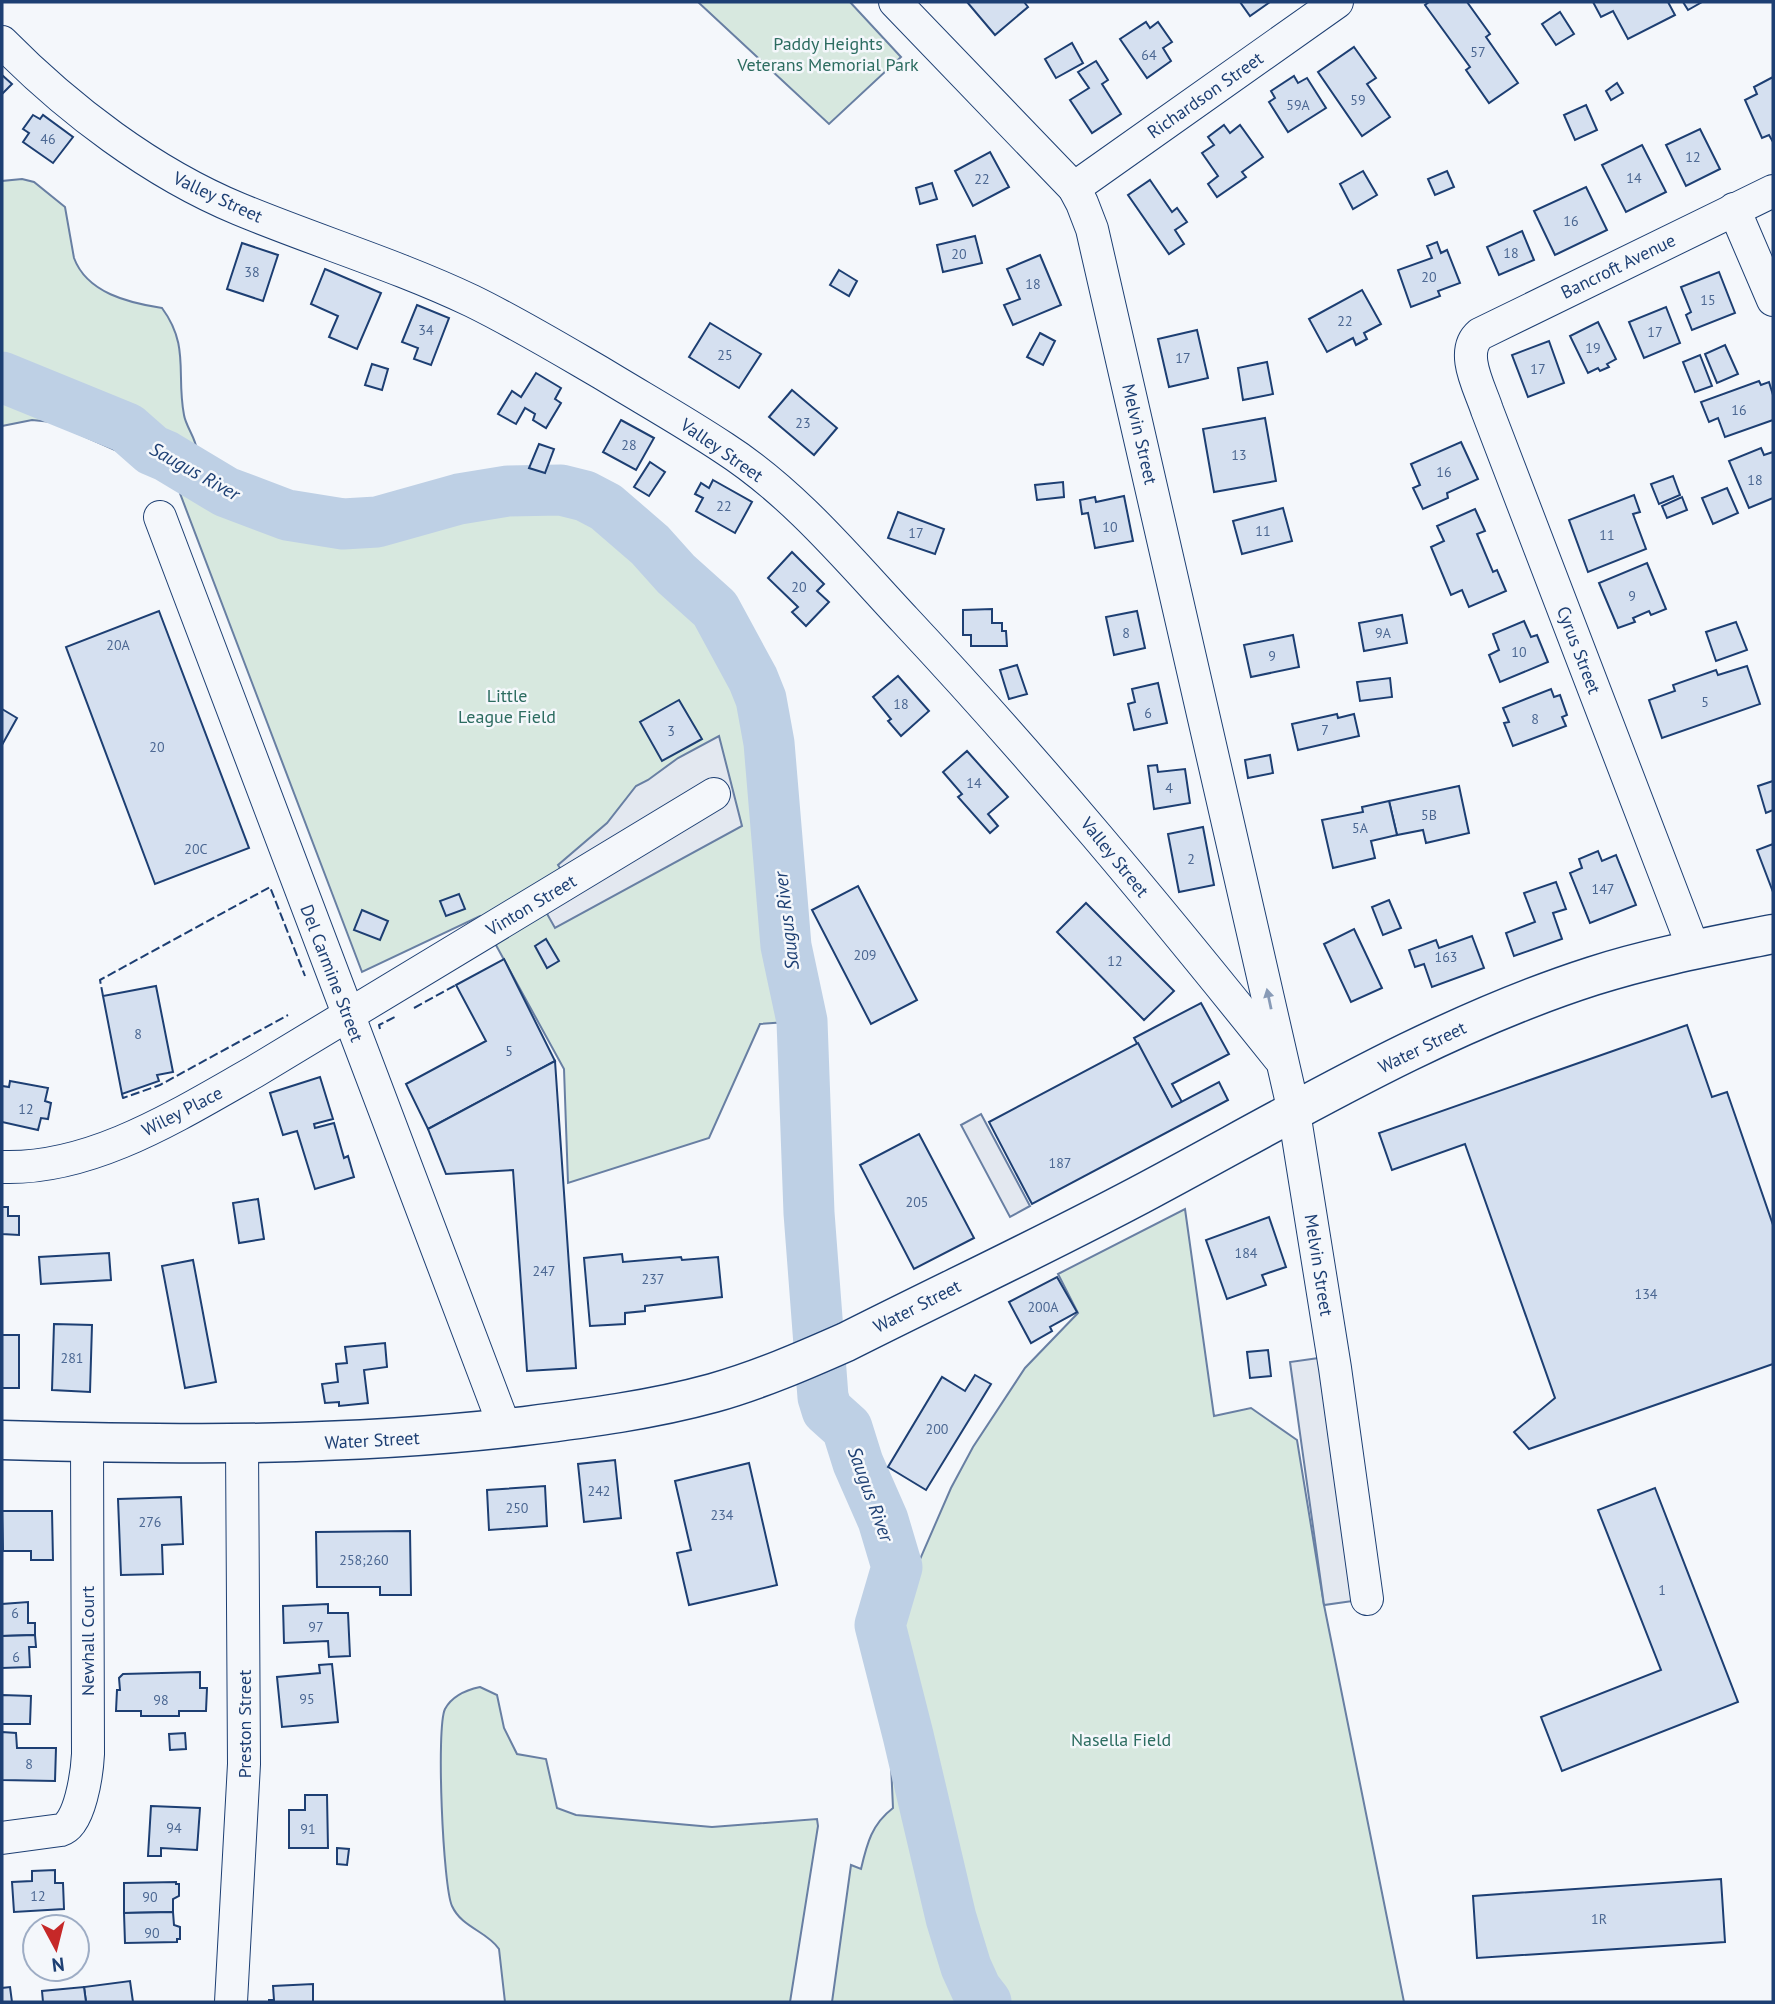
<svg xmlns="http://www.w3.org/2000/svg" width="1775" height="2004" viewBox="0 0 1775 2004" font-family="'PT Sans',sans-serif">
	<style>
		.green { fill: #d7e8df; stroke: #687fa3; stroke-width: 2 }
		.parking { fill: #e3e8f0; stroke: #687fa3; stroke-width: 2 }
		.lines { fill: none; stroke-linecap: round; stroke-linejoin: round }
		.river { stroke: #bed0e5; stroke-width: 51 }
		.building { fill: #d5e0f0; stroke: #1d3f73; stroke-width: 2 }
		.minor-casing { stroke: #1d3f73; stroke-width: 34 }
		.major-casing { stroke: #1d3f73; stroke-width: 41 }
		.minor { stroke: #f4f7fb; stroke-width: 32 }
		.major { stroke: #f4f7fb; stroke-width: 38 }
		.fence { stroke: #1d3f73; stroke-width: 2; stroke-dasharray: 9 3.5; stroke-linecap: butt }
		.oneway { fill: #889bb7 }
		.labels { text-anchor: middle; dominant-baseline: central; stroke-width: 5; stroke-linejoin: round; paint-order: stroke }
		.number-label { font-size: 14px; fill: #4b6792 }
		.park-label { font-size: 18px; fill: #2c6c60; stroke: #f4f7fb }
		.street-label { font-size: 18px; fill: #1d3f73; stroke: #f4f7fb }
		.water-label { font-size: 19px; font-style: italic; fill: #1d3f73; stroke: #f4f7fb }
	</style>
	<rect width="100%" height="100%" fill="#f4f7fb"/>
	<g class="green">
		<path d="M698,2H850L901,57L829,124Z"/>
		<path d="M22,179L34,182L65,207L74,258C87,293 129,303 162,308C190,346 176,374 184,415C186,427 196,438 197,451C197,456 191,465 190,472C242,507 311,529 375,522C405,519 432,504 462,498C496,492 555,482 587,497C618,511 645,539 667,565C682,581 705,594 717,612C734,638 753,671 761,702C768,730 769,757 771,785C776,838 779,891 786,943C789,969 797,995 802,1021L760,1024L709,1138L568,1183L564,1069L480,916L362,972L173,475L152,462L115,450L52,422L32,420L2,426V181Z"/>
		<path d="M1185,1209L1214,1416L1251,1408L1297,1440L1324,1605L1404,2002H832L851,1865L861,1869C867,1843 872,1824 893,1808L891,1764L896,1753L883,1666L914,1573L951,1488L973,1447L1025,1368L1078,1313L1058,1274Z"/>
		<path d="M480,1687L497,1695L504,1728L517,1754L546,1759L557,1808L576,1815L712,1827L817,1819L818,1826L790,2002H505L499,1949C487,1931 462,1928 452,1906C443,1887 436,1727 445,1709C452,1696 466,1690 480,1687Z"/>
	</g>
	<g class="parking">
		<path d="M719,736L742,826L555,928L546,912L564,874L558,865L607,823L636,786L648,780L678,758Z"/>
		<path d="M981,1114L1030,1206L1010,1217L961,1125Z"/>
		<path d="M1333,1356L1367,1599L1324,1605L1290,1362Z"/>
	</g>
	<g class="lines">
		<path class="river" d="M2,377L127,428L152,450L166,456L226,492L287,515L343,524L377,522L459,499L508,491L561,490L585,496L606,507L650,545L676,574L715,609L753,679L761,699L769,743L786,946L802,1021L809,1213L823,1397L827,1410L847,1428L858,1463L883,1520L897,1567L880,1625L908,1735L951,1918L966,1967L976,1989L986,2002"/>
	</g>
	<g class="building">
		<path d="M967,2H1024L1028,7L995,35Z"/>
		<path d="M1240,2H1270L1250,16Z"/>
		<path d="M1429,2H1467L1490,34L1486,37L1518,83L1489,103L1466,70L1470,67L1425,5Z"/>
		<path d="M1593,2H1668L1675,15L1628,39L1613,11L1601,17Z"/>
		<path d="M1683,2H1702L1688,10Z"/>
		<path d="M1560,12L1574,34L1556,45L1542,24Z"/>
		<path d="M1146,22L1150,28L1158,22L1172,42L1163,48L1171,61L1147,78L1120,39Z"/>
		<path d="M1072,43L1083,63L1056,78L1045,59Z"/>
		<path d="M1354,47L1376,78L1367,84L1390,117L1362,136L1318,72Z"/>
		<path d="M1096,61L1108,80L1102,84L1121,114L1092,133L1070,100L1089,88L1078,72Z"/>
		<path d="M2,75L12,84L2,94Z"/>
		<path d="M1294,76L1298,83L1307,78L1326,108L1288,132L1269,102L1275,98L1271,91Z"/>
		<path d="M1773,77V142L1769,135L1762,138L1745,100L1757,94L1754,87Z"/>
		<path d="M1617,83L1623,93L1611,100L1606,91Z"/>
		<path d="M1586,105L1597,130L1575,140L1564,115Z"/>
		<path d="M33,115L40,119L43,115L73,137L53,163L23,142L29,133L23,129Z"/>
		<path d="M1224,125L1230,133L1240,125L1263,157L1242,172L1246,177L1217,197L1208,184L1218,176L1202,153L1214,145L1208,137Z"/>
		<path d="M1700,129L1720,169L1686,186L1666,145Z"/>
		<path d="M1642,145L1666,192L1626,212L1602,165Z"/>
		<path d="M990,152L1009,187L973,206L955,171Z"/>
		<path d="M1363,171L1377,195L1353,209L1340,184Z"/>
		<path d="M1447,171L1454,187L1435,195L1428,179Z"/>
		<path d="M1150,180L1172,212L1177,208L1187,222L1175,230L1184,244L1169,254L1128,195Z"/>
		<path d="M932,183L937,199L920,204L916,188Z"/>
		<path d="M1586,187L1607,230L1555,255L1534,211Z"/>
		<path d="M1522,231L1534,260L1499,275L1487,247Z"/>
		<path d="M975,236L982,263L943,272L937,245Z"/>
		<path d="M1437,242L1441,253L1447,250L1460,283L1438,291L1440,296L1411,307L1398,270L1432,258L1427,246Z"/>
		<path d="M242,243L278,255L263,301L227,289Z"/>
		<path d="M1040,255L1061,305L1013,325L1004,305L1020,299L1007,269Z"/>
		<path d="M325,269L381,293L357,349L329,337L338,316L311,304Z"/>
		<path d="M839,270L857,281L849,296L830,285Z"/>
		<path d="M1719,272L1735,313L1692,330L1686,315L1691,312L1681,287Z"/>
		<path d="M1362,290L1381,324L1364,333L1367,339L1356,345L1353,338L1327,352L1309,319Z"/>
		<path d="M417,305L449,318L431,365L414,359L418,348L402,342Z"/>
		<path d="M1666,307L1680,343L1644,358L1629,322Z"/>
		<path d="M1598,322L1616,359L1607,364L1609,367L1600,371L1598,368L1588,373L1570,336Z"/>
		<path d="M710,323L761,354L739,388L689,357Z"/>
		<path d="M1197,330L1208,378L1169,387L1158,339Z"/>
		<path d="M1040,333L1055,341L1043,365L1027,357Z"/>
		<path d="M1549,341L1564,383L1528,397L1512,355Z"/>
		<path d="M1725,345L1738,374L1717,383L1705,354Z"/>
		<path d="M1700,355L1712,386L1695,392L1683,362Z"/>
		<path d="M1267,362L1273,394L1243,400L1238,368Z"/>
		<path d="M372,364L388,369L382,390L365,385Z"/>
		<path d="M536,373L561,388L555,399L561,403L546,428L533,420L535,414L525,408L516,424L498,414L512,391L521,397Z"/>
		<path d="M1759,381L1761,385L1769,382L1773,395V420L1725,437L1718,418L1709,422L1701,402Z"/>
		<path d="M792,390L837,428L814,455L769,417Z"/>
		<path d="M1265,418L1276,481L1214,492L1203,429Z"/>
		<path d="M621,420L654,438L636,470L603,452Z"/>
		<path d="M1461,442L1478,479L1447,493L1448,498L1423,509L1413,488L1420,485L1411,464Z"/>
		<path d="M539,444L554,449L545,473L529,468Z"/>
		<path d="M1761,448L1764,455L1773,452V498L1749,508L1729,461Z"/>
		<path d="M650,462L665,472L649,496L634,487Z"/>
		<path d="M1673,476L1680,495L1659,504L1651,484Z"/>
		<path d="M713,480L752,502L735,533L696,511L703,498L695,494L701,483L709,488Z"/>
		<path d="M1063,482L1064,497L1037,500L1035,485Z"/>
		<path d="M1727,488L1738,513L1713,524L1702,498Z"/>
		<path d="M1634,495L1640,512L1633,514L1646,549L1588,572L1569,520Z"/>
		<path d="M1124,496L1133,541L1095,548L1088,513L1082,514L1080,500L1095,497L1096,502Z"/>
		<path d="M1682,497L1687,510L1667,518L1662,506Z"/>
		<path d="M1283,508L1292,541L1242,554L1233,521Z"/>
		<path d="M1475,509L1485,531L1477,534L1493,572L1497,570L1506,591L1469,607L1462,590L1451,595L1431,547L1444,541L1437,526Z"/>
		<path d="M898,512L944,529L935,554L888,538Z"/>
		<path d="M792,552L824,584L817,591L829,602L806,626L792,612L798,607L768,578Z"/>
		<path d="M1647,563L1666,609L1651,615L1649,611L1633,618L1635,622L1618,628L1599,583Z"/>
		<path d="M992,609V623H1002V631H1006L1007,646H971V635H963V610Z"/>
		<path d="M159,611L249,848L155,884L66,647Z"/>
		<path d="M1137,611L1145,648L1114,655L1106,617Z"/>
		<path d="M1402,615L1407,643L1364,651L1359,623Z"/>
		<path d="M1524,621L1531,637L1537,635L1548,662L1500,682L1489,655L1499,650L1493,634Z"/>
		<path d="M1736,622L1747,650L1716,661L1706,632Z"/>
		<path d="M1293,635L1299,667L1251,677L1244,645Z"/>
		<path d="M1017,665L1027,694L1009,699L1000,670Z"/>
		<path d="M1747,666L1760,704L1662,738L1649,700L1675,691L1673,685L1716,670L1718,675Z"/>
		<path d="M898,676L929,711L901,736L888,721L891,719L873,697Z"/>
		<path d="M1390,678L1392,697L1360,701L1357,682Z"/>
		<path d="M1158,683L1167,723L1134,730L1128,704L1135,702L1132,689Z"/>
		<path d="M1551,689L1554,697L1560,695L1567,715L1562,717L1566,726L1513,746L1504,723L1509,722L1503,708Z"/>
		<path d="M679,700L702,739L662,761L640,722Z"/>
		<path d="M2,709L17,718L2,745Z"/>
		<path d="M1337,714L1338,718L1354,714L1359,736L1298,750L1292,724Z"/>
		<path d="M967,751L1008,797L988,814L998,826L990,833L958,797L962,794L943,772Z"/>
		<path d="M1270,755L1273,773L1248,778L1245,760Z"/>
		<path d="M1157,765L1158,772L1185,769L1190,803L1154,809L1148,766Z"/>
		<path d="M1773,781V810L1766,813L1758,786Z"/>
		<path d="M1459,786L1469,833L1426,843L1423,830L1397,835L1389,801Z"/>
		<path d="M1389,801L1397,835L1371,841L1375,858L1333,868L1322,820L1363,812L1362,807Z"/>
		<path d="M1203,827L1214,885L1179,892L1168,834Z"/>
		<path d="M1773,844V892L1757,850Z"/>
		<path d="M1598,851L1602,861L1616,855L1636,905L1590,923L1570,873L1582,868L1579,859Z"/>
		<path d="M1556,882L1566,909L1553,913L1562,939L1514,956L1506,933L1535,922L1524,893Z"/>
		<path d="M858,886L917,1000L871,1024L812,910Z"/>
		<path d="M459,894L465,909L446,916L440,901Z"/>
		<path d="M1389,900L1401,928L1383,935L1372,907Z"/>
		<path d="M1086,903L1174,991L1144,1020L1057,932Z"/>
		<path d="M362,910L388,921L380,940L354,930Z"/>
		<path d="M1354,929L1382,988L1351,1002L1324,944Z"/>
		<path d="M1472,936L1484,968L1432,987L1424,964L1415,967L1409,950L1436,940L1439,948Z"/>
		<path d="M546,939L559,961L547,968L535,946Z"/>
		<path d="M504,959L555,1061L428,1129L406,1084L486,1041L456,985Z"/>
		<path d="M156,986L173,1072L157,1075L159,1081L122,1094L103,996Z"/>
		<path d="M1201,1003L1229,1054L1172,1084L1182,1102L1172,1107L1134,1038Z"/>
		<path d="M1687,1025L1712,1097L1727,1092L1773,1225V1364L1529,1449L1514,1432L1555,1398L1465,1144L1392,1170L1379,1133Z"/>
		<path d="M1138,1043L1172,1107L1219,1082L1228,1100L1032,1204L989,1122Z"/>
		<path d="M555,1061L576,1368L527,1371L513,1170L446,1174L428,1129Z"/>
		<path d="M320,1077L333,1119L314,1124L315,1128L334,1123L344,1158L348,1156L354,1177L315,1189L297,1131L283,1135L270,1093Z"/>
		<path d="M10,1081L48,1088L45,1101L51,1103L48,1119L41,1118L38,1130L2,1122V1086L9,1087Z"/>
		<path d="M919,1134L974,1238L914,1269L860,1165Z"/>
		<path d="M258,1199L264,1239L239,1243L233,1203Z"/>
		<path d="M2,1207H8V1216H19V1235L2,1234Z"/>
		<path d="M1269,1217L1286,1267L1262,1275L1266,1285L1227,1299L1206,1240Z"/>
		<path d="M109,1253L111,1280L41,1284L39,1257Z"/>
		<path d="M622,1254L623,1262L681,1257L682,1260L718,1257L722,1297L645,1306V1311L625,1313V1324L590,1326L584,1258Z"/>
		<path d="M193,1260L216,1382L185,1388L162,1266Z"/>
		<path d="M1057,1277L1077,1312L1050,1327L1052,1331L1031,1343L1009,1302Z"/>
		<path d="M54,1324L92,1325L90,1392L52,1390Z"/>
		<rect x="2" y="1335" width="17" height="53"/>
		<path d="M385,1343L387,1367L364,1370L368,1403L339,1406V1402L325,1403L322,1384L338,1382L336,1364L347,1363L345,1347Z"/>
		<path d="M1268,1350L1271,1376L1250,1378L1247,1352Z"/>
		<path d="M975,1375L991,1384L926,1490L888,1467L942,1377L965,1391Z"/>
		<path d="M615,1460L621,1518L584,1522L578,1464Z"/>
		<path d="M749,1463L777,1585L689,1605L677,1553L691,1550L675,1481Z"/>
		<path d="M545,1486L547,1526L489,1530L487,1490Z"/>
		<path d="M1655,1488L1738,1702L1562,1771L1541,1717L1661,1670L1598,1510Z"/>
		<path d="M181,1497L183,1544L162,1545L163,1574L121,1575L118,1499Z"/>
		<path d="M2,1511H52L53,1560H31V1551H3Z"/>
		<path d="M410,1531L411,1595H380V1587H317L316,1532Z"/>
		<path d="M28,1602V1623H35V1635L2,1636V1604Z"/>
		<path d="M328,1604V1613H348L350,1656L329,1657L328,1641L284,1643L283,1606Z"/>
		<path d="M35,1635L36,1647H29L30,1667L2,1668V1636Z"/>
		<path d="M332,1664L338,1722L282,1727L277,1677L320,1673L319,1665Z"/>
		<path d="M200,1672V1688H207L206,1711H179V1716H141V1711H116L117,1690H120L119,1678L123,1674Z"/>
		<path d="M2,1695L31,1696L30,1724H2Z"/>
		<path d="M2,1732L16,1733L17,1748H56L55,1781L2,1780Z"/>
		<path d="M185,1733L186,1749L170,1750L169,1734Z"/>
		<path d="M305,1795H327L328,1848H289V1810H305Z"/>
		<path d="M151,1806L200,1808L197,1850L161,1848V1856H148Z"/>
		<path d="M337,1848L349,1849L347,1865L337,1864Z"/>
		<path d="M55,1870V1883H63L64,1909L14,1912L12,1882L32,1881V1871Z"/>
		<path d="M1721,1879L1725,1942L1477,1958L1473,1896Z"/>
		<path d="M176,1882V1884H179V1896L173,1899V1912L124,1913V1883Z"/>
		<path d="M173,1912L174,1925L180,1927V1939H177V1942L125,1943L124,1913Z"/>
		<path d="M30,1928H35V1944H31Z"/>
		<path d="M130,1981L133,2002H86L84,1987Z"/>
		<path d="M313,1984V2002H269V2000H274L273,1986Z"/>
		<path d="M10,1987L12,2002H2V1988Z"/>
		<path d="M84,1987L86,2002H43L42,1991Z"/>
	</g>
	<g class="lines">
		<g class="minor-casing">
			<g id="minor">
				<path d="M895,2L1074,188L1082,203L1092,229L1294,1112L1335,1368L1367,1599"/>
				<path d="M2,42C68,109 152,173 239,209C316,241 396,265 472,301C517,323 560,349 603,374C644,399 685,422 724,448C794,493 849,560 905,620C1037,761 1159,908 1279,1058"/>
				<path d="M1074,188L1337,2"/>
				<path d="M1734,209L1773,300"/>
				<path d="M160,517L505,1428"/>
				<path d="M1694,950L1487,410C1480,388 1459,352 1480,334L1773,191"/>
				<path d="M2,1167C92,1170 178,1115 254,1072L714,794"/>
				<path d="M2,1838L61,1830C80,1825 87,1773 88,1754L87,1442"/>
				<path d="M231,2002L244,1764L242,1445"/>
			</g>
		</g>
		<g class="major-casing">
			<path id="major" d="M2,1440C179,1445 348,1447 525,1426C588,1418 651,1410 713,1393C759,1380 803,1361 846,1342C947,1291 1050,1243 1149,1190C1293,1113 1437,1026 1593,976C1652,957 1713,946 1773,934"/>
		</g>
		<use href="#minor" class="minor"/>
		<use href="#major" class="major"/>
		<g class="fence">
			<path d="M103,996L100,980L270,887L305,976"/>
			<path d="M414,1008L456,985"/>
			<path d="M380,1029L379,1025L397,1016"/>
			<path d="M122,1094L123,1098L160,1085L288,1015"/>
		</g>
	</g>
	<defs><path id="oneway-solid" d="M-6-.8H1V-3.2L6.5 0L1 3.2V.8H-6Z" transform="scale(1.75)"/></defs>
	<use class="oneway" href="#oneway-solid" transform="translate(1269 999) rotate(-102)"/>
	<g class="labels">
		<g class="number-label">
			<text x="1478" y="52">57</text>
			<text x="1149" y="55">64</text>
			<text x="1358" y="100">59</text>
			<text x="1298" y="105">59A</text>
			<text x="48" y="139">46</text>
			<text x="1693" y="157">12</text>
			<text x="1634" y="178">14</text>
			<text x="982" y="179">22</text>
			<text x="1571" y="221">16</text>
			<text x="1511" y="253">18</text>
			<text x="959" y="254">20</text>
			<text x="252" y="272">38</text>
			<text x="1429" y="277">20</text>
			<text x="1033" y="284">18</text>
			<text x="1708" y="300">15</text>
			<text x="1345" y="321">22</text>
			<text x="426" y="330">34</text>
			<text x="1655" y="332">17</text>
			<text x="1593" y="348">19</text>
			<text x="725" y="355">25</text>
			<text x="1183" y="358">17</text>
			<text x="1538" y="369">17</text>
			<text x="1739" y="410">16</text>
			<text x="803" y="423">23</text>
			<text x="629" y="445">28</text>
			<text x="1239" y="455">13</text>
			<text x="1444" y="472">16</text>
			<text x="1755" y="480">18</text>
			<text x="724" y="506">22</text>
			<text x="1110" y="527">10</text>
			<text x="1263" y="531">11</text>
			<text x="916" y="533">17</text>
			<text x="1607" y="535">11</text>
			<text x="799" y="587">20</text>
			<text x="1632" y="596">9</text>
			<text x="1126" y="633">8</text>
			<text x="1383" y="633">9A</text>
			<text x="118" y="645">20A</text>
			<text x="1519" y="652">10</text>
			<text x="1272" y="656">9</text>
			<text x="1705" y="702">5</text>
			<text x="901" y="704">18</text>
			<text x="1148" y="713">6</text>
			<text x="1535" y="719">8</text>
			<text x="1325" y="730">7</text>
			<text x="671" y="731">3</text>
			<text x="157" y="747">20</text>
			<text x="974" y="783">14</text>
			<text x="1169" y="788">4</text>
			<text x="1429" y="815">5B</text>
			<text x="1360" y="828">5A</text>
			<text x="196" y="849">20C</text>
			<text x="1191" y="859">2</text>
			<text x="1603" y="889">147</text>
			<text x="865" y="955">209</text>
			<text x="1446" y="957">163</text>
			<text x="1115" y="961">12</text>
			<text x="138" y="1034">8</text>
			<text x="509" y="1051">5</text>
			<text x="26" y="1109">12</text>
			<text x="1060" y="1163">187</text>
			<text x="917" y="1202">205</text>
			<text x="1246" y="1253">184</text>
			<text x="544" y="1271">247</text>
			<text x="653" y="1279">237</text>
			<text x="1646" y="1294">134</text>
			<text x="1043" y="1307">200A</text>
			<text x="72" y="1358">281</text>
			<text x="937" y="1429">200</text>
			<text x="599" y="1491">242</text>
			<text x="517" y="1508">250</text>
			<text x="722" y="1515">234</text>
			<text x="150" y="1522">276</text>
			<text x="364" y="1560">258;260</text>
			<text x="1662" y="1590">1</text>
			<text x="15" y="1613">6</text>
			<text x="316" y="1627">97</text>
			<text x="16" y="1657">6</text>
			<text x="307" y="1699">95</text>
			<text x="161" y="1700">98</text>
			<text x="29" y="1764">8</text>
			<text x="174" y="1828">94</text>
			<text x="308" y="1829">91</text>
			<text x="38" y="1896">12</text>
			<text x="150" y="1897">90</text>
			<text x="1599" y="1919">1R</text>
			<text x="152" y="1933">90</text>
		</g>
		<g class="park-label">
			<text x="828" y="43">Paddy Heights<tspan x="828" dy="21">Veterans Memorial Park</tspan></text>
			<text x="507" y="695">Little<tspan x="507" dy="21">League Field</tspan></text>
			<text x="1121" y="1739">Nasella Field</text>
		</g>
		<g class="street-label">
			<text transform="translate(1205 95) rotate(-35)">Richardson Street</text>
			<text transform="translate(218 197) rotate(25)">Valley Street</text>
			<text transform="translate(1618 266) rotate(-26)">Bancroft Avenue</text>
			<text transform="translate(1140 434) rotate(77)">Melvin Street</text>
			<text transform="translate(722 450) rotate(35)">Valley Street</text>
			<text transform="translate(1579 650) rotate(69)">Cyrus Street</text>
			<text transform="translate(1115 857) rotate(51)">Valley Street</text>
			<text transform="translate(531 905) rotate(-31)">Vinton Street</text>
			<text transform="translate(332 973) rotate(69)">Del Carmine Street</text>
			<text transform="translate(1422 1047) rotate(-26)">Water Street</text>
			<text transform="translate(182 1111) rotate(-27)">Wiley Place</text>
			<text transform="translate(1319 1265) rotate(81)">Melvin Street</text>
			<text transform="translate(917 1306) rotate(-27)">Water Street</text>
			<text transform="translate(372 1440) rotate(-3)">Water Street</text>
			<text transform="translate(87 1641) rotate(-90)">Newhall Court</text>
			<text transform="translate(244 1724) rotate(-90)">Preston Street</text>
		</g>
		<g class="water-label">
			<text transform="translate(195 471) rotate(29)">Saugus River</text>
			<text transform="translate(786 921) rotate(-97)">Saugus River</text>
			<text transform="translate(871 1494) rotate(70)">Saugus River</text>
		</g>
	</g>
	<rect width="1775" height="2004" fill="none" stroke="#1d3f73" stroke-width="7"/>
	<g transform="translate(56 1948) rotate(173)"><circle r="33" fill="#f4f7fb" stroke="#9eadc5" stroke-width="2"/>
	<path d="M0-5L12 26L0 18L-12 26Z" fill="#c62828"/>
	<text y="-10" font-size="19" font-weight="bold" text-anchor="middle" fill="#1d3f73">N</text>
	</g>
</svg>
